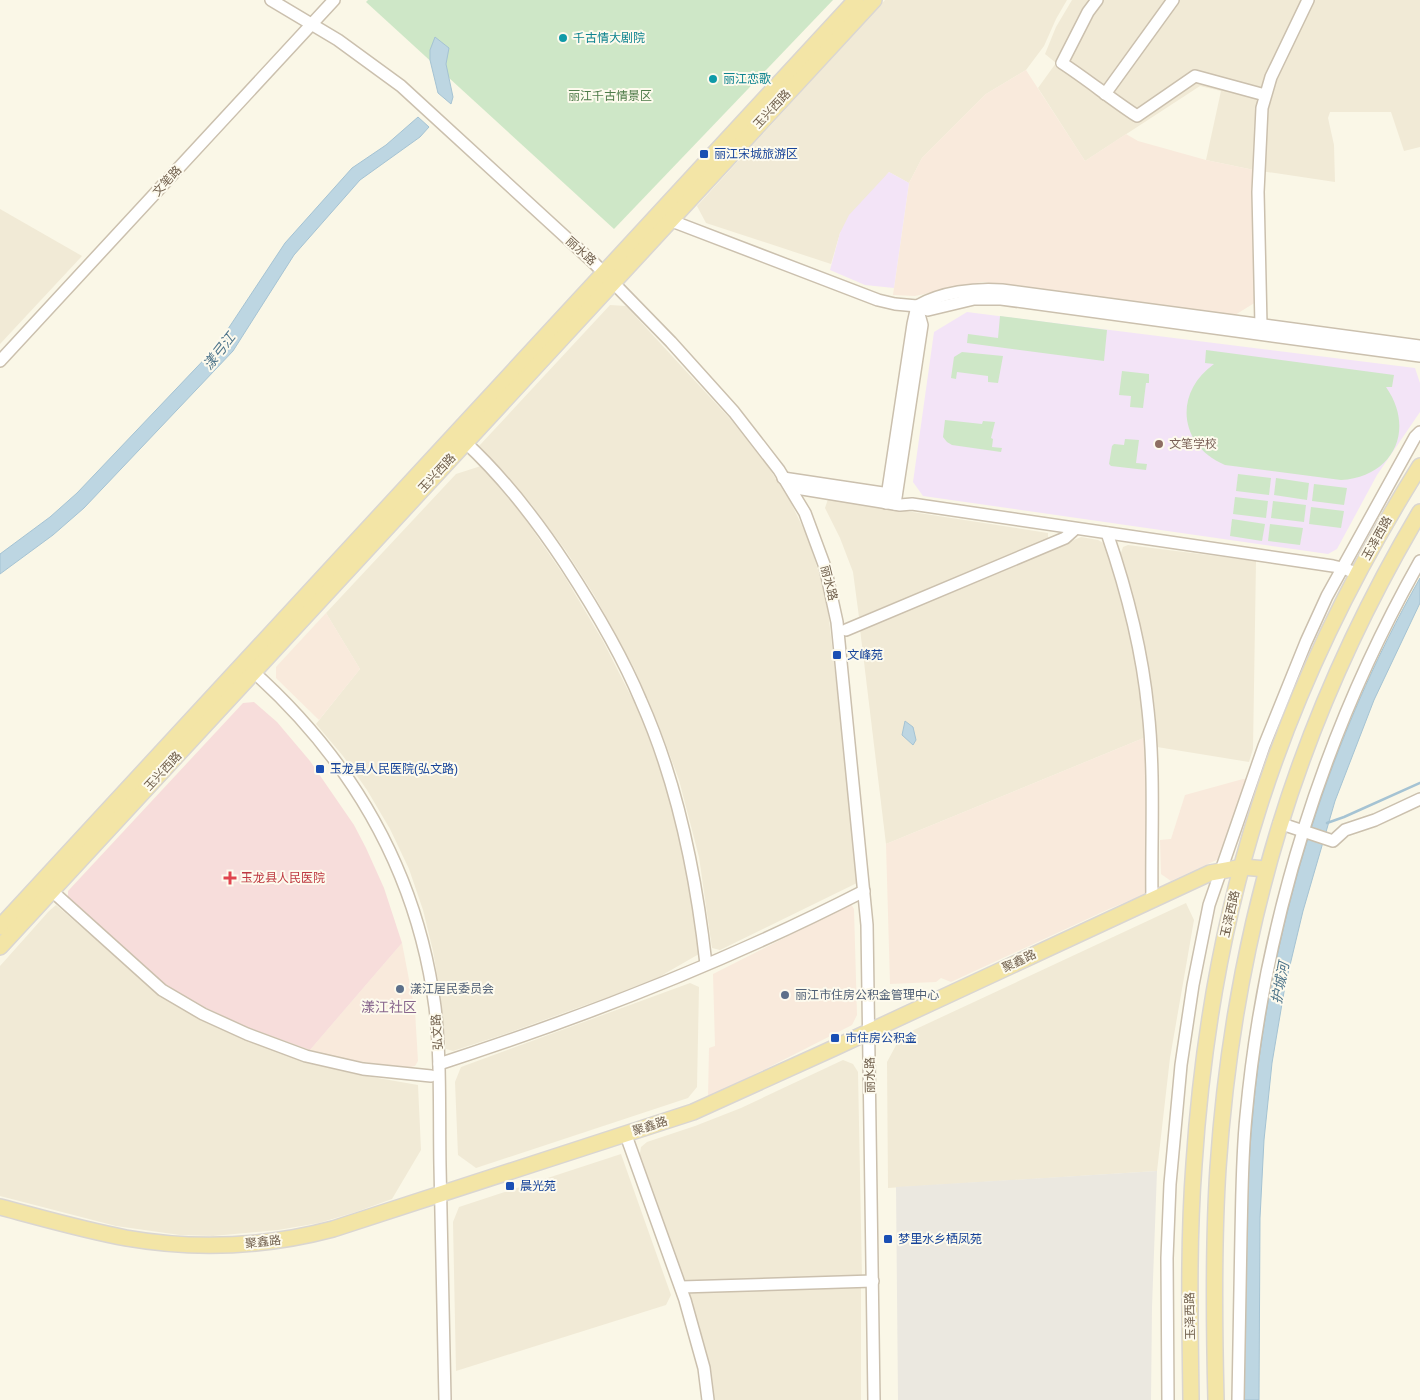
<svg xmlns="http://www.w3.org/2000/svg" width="1420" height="1400" viewBox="0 0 1420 1400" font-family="Helvetica,'Noto Sans SC',sans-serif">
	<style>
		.residential { fill: #f1ead6 }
		.commercial { fill: #f9eadc }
		.industrial { fill: #ebe8e0 }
		.education { fill: #f3e4f7 }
		.medical { fill: #f7dddb }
		.green { fill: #cee7c7 }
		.water { fill: #bdd6e2; stroke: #a5c3d3 }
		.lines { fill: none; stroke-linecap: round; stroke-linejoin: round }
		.stream { stroke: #a5c3d3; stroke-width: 2.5 }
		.minor-casing { stroke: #cbc0ae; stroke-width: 14 }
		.major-casing { stroke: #dad6d1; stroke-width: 18 }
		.minor { stroke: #fff; stroke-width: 11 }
		.major { stroke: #f3e5a6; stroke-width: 15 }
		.culture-dot { fill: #0f9aa8; stroke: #fdfaed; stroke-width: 2 }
		.transit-dot { fill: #1a4fb4; stroke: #fdfaed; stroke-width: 2 }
		.education-dot { fill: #8d6e63; stroke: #fdfaed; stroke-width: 2 }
		.health-dot { fill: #e0444e; stroke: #fdfaed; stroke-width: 2 }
		.service-dot { fill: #5c6f8a; stroke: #fdfaed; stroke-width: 2 }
		.labels { text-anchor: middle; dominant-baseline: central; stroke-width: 4; stroke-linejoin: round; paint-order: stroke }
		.culture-label { font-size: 12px; fill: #0d838f; stroke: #fdfaed; text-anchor: start }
		.park-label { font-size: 12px; fill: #4f7c4a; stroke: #fdfaed }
		.street-label { font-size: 12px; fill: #72614e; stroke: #fdfaed }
		.transit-label { font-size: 12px; fill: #164399; stroke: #fdfaed; text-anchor: start }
		.education-label { font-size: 12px; fill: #785e54; stroke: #fdfaed; text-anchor: start }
		.health-label { font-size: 12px; fill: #be3a42; stroke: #fdfaed; text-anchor: start }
		.service-label { font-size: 12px; fill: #4e5e75; stroke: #fdfaed; text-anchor: start }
		.water-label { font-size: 14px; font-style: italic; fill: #4d748a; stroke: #fdfaed }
		.neighbourhood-label { font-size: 14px; fill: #88668d; stroke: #fdfaed }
	</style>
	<rect width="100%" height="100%" fill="#faf7e7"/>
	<g class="residential">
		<path d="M885,0H1067L1056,19L1044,46L1026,70L986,94L922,158L909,183L889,172L840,233L831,264L706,223L697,206Z"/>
		<path d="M1072,0H1420V147L1404,151L1391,112H1330L1328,118L1334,145L1335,182L1254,170L1206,160L1221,91L1200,86L1085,161L1038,88L1056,63L1045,54L1056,27Z"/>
		<path d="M0,209L82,256L0,344Z"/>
		<path d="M610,305L626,306L732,421L769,468L790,501L807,536L819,573L828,611L859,882L720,950L712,948L699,857L679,780L659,726L634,668L594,595L566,551L532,505L479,446Z"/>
		<path d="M481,466L523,516L565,577L603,641L641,716L662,775L679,835L691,894L699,954L659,977L608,997L505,1034L453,1051L446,1049L440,992L433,951L423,910L409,869L390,829L367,790L343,756L316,724L360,669L326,613L456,474Z"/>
		<path d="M828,499L1048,533V540L859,617L853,572L840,538L825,508Z"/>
		<path d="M1081,537L1098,540L1107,545L1129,627L1141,684L1146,737L886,844L860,629Z"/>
		<path d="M1128,545L1256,561L1253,749L1249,762L1157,747L1155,710L1149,669L1121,553L1123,547Z"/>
		<path d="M1186,903L1194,920L1170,1058L1157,1171L888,1188L887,1062L901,1036Z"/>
		<path d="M56,905L145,982L219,1027L256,1044L304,1062L355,1074L418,1085L421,1150L392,1199L356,1212L319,1223L278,1230L213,1236L180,1235L116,1226L0,1196V966L49,911Z"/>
		<path d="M690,983L699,987L697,1087L688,1098L476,1168L458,1155L455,1082L461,1067Z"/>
		<path d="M843,1060L853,1064L858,1072L862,1277L686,1283L682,1281L639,1160L641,1147L647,1142L695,1126L741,1108Z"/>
		<path d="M621,1154L671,1295L666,1305L456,1371L453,1222L459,1207Z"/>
		<path d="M861,1287V1400H712L710,1369L689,1305V1290Z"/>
	</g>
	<g class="commercial">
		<path d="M1026,70L1085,161L1126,134L1138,141L1206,160L1254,170L1256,302L1235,315L982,282L915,296L893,295L909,183L922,158L986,94Z"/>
		<path d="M326,613L360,669L319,720L276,678V667Z"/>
		<path d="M1146,737L1148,893L1109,909L951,982L941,978L936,982L890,984L886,844Z"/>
		<path d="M1243,779H1246L1244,791L1221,858L1171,881L1161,874L1160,840L1171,839L1185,795Z"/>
		<path d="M851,904L854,909L857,1015L852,1025L708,1098L709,1048L715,1046L713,974Z"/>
		<path d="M402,943L415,1011L418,1061L415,1066L407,1068L383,1065L345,1059L310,1050Z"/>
	</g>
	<path class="industrial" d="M1157,1171L1152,1307L1151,1400H898L896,1187Z"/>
	<g class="education">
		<path d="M889,172L909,183L894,288L865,285L830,270L840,233L849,215Z"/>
		<path d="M967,312L1415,368L1420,383V412L1377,475L1337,549L1328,554L923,496L913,482L934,332Z"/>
	</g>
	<path class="medical" d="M254,702L277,722L310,761L354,825L366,848L384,888L402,943L310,1050L249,1028L206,1008L166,985L68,897V891L243,703Z"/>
	<g class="green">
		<path d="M368,0H833L614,229L366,2Z"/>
		<path d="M1000,316L1107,330L1104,361L967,343L968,334L998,338Z"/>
		<path d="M1206,350L1394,375L1392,387H1386C1416,430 1393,477 1341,480L1225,465C1179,446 1173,393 1214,364L1205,363Z"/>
		<path d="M962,352L1003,356L998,383L988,382V376L957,372L956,379L951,378L954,357Z"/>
		<path d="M1122,371L1149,374V383H1146L1143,408L1130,407L1131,396L1119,395Z"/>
		<path d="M945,420L982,424L983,421L995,422L991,438L993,439L992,447L1002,448L1001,452L952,445L947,442L943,437Z"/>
		<path d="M1125,439L1139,440L1136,463L1147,464L1146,470L1111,466L1109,464L1112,446L1114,444L1124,445Z"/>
		<path d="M1238,474L1271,478L1269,495L1236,491Z"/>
		<path d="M1276,478L1309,483L1307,500L1274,495Z"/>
		<path d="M1314,484L1347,488L1344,505L1312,501Z"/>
		<path d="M1235,497L1268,501L1266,518L1233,514Z"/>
		<path d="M1273,501L1306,505L1304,522L1271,518Z"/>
		<path d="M1311,507L1344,511L1341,528L1309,524Z"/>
		<path d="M1232,519L1265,524L1262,541L1230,536Z"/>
		<path d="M1270,524L1303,528L1300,545L1268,541Z"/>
	</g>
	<g class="water">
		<path d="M435,37L449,48L446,64L453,97L451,104L438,93L430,60V50Z"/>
		<path d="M418,117L429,127L420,137L360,180L294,255L233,351L84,508L53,535L0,574V554L50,517L77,493L216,347L285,243L352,168L386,145Z"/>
		<path d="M1420,578V603L1374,700L1335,801L1303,911L1285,986L1272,1063L1264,1140L1260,1218L1259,1400H1243C1245,1300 1244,1200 1254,1101C1273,919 1330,737 1420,578Z"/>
		<path d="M905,721L913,727L916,740L913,745L902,735Z"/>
	</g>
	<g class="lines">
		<path class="stream" d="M1327,823L1344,817L1420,783"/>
		<g class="minor-casing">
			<g id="minor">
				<path d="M271,0L338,40L401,86L595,264L671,342L734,412L779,470L805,513L825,567L837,622L867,925L874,1400"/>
				<path d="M1097,0L1088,12L1062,63C1088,80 1111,99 1137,116L1195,76L1265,95"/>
				<path d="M1105,94L1173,0"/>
				<path d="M664,218L878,300L895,304L917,306L928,310L974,299H1001L1420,356"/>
				<path d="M1261,325L1258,192L1262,108L1271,77L1308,0"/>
				<path d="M0,361L334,0"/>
				<path d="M465,442C504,478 537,521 566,565C594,608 621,653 641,701C678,784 696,874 706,964"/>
				<path d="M783,478L896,495"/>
				<path d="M790,487L900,505L912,504L1333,566L1346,569L1357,574"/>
				<path d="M886,503L913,324L917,306C942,292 974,288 1002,290L1420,346"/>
				<path d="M895,504L922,325L917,307"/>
				<path d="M1107,533C1127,591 1142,649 1148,710C1155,773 1151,837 1152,900"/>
				<path d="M846,630L1065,538L1075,529"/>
				<path d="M248,667C350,757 417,870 435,1007C441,1059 439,1113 440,1166C442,1244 443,1322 445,1400"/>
				<path d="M1279,823L1333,841L1345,830L1375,820L1420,799"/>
				<path d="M52,891L162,990L203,1014L247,1034L306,1056L363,1069L431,1076"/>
				<path d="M439,1064C584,1017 728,961 864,891"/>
				<path d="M628,1141L685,1300L704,1368L708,1400"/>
				<path d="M681,1287L873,1281"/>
				<path d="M1168,1400L1167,1258L1170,1184L1181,1065L1193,985L1209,905L1264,746L1306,642L1327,596L1415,437L1420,432"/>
				<path d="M1238,1400C1239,1345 1240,1289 1241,1234C1242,1195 1242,1155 1246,1116C1264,921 1324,731 1420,561"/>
			</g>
		</g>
		<g class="major-casing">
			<g id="major">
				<path d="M0,927L856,0"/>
				<path d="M0,947L874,0"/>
				<path d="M0,1207C42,1218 83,1230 126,1238C195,1250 265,1247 333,1229L693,1112L834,1048L1210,873L1243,867L1266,869"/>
				<path d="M1191,1400C1190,1321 1188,1243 1194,1164C1202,1043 1222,923 1259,807C1297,687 1353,573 1420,466"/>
				<path d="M1216,1400C1214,1322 1213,1245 1218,1168C1234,929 1298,718 1420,512"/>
			</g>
		</g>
		<use href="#minor" class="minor"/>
		<use href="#major" class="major"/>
	</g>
	<g class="culture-dot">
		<circle cx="563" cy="38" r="5"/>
		<circle cx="713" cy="79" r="5"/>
	</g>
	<g class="transit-dot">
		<rect x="699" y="149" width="10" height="10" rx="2.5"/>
		<rect x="832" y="650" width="10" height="10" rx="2.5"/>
		<rect x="315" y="764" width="10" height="10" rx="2.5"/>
		<rect x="830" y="1033" width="10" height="10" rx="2.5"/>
		<rect x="505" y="1181" width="10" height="10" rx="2.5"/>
		<rect x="883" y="1234" width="10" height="10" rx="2.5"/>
	</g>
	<circle class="education-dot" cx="1159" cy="444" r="5"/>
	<path class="health-dot" d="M227.5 870.5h5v5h5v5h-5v5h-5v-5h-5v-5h5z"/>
	<g class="service-dot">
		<circle cx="400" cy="989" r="5"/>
		<circle cx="785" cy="995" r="5"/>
	</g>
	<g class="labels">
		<g class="culture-label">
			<text x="573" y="38">千古情大剧院</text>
			<text x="723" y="79">丽江恋歌</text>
		</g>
		<g class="park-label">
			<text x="610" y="96">丽江千古情景区</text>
		</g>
		<g class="street-label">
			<text transform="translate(772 109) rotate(-47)">玉兴西路</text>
			<text transform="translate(167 181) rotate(-47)">文笔路</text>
			<text transform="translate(581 251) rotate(42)">丽水路</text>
			<text transform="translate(437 473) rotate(-47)">玉兴西路</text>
			<text transform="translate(1377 538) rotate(-61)">玉泽西路</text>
			<text transform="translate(829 583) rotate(76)">丽水路</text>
			<text transform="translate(163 771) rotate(-47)">玉兴西路</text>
			<text transform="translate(1230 914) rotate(-77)">玉泽西路</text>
			<text transform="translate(1019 961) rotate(-25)">聚鑫路</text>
			<text transform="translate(437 1032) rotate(-94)">弘文路</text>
			<text transform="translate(870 1075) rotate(-91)">丽水路</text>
			<text transform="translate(650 1126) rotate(-18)">聚鑫路</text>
			<text transform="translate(263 1242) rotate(-6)">聚鑫路</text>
			<text transform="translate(1190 1316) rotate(-91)">玉泽西路</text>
		</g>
		<g class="transit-label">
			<text x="714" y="154">丽江宋城旅游区</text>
			<text x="847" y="655">文峰苑</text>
			<text x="330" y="769">玉龙县人民医院(弘文路)</text>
			<text x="845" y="1038">市住房公积金</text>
			<text x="520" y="1186">晨光苑</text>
			<text x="898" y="1239">梦里水乡栖凤苑</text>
		</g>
		<g class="education-label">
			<text x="1169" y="444">文笔学校</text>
		</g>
		<g class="health-label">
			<text x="241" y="878">玉龙县人民医院</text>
		</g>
		<g class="service-label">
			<text x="410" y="989">漾江居民委员会</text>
			<text x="795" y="995">丽江市住房公积金管理中心</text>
		</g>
		<g class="water-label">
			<text transform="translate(219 351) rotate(-52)">漾弓江</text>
			<text transform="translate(1280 983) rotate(-79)">护城河</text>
		</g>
		<g class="neighbourhood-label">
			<text x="389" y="1007">漾江社区</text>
		</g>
	</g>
</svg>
